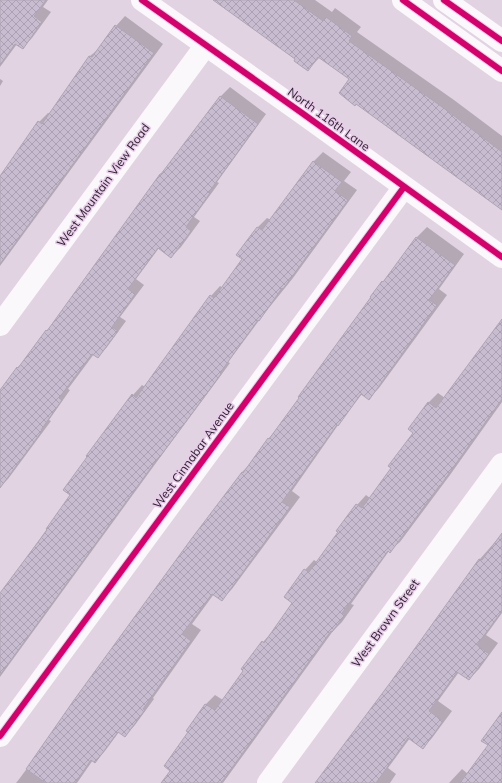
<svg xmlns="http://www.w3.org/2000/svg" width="502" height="783" viewBox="0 0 502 783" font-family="Mulish,sans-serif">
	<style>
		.shadow { fill: #0003 }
		.building { fill: url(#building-cross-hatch); stroke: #afa5b3 }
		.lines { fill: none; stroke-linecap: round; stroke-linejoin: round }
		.minor { stroke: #fbf8fb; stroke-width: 22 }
		.cycleway-casing { stroke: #e8ccea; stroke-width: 8 }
		.cycleway { stroke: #d6006c; stroke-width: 6 }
		.labels { text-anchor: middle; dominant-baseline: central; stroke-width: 3; stroke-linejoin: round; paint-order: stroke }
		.street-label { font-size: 12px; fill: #2d232e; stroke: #e8ccea }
	</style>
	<defs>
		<pattern id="building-cross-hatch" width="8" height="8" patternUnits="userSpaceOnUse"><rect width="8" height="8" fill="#c8bcd1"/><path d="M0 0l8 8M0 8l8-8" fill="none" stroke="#aca1b4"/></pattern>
	</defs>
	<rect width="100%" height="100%" fill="#e2d3e3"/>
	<g class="shadow">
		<path d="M0,0H48L43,7L51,12L32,38L22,48L17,44L0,67Z"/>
		<path d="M214,0H315L332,12L335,8L361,27L357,32L454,100L502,136V209L350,79L320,57L308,70L296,59Z"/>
		<path d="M125,16L163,44L0,266V178L39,122L48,113L50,114L90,56L100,48L116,26Z"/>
		<path d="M0,79L3,81L0,86Z"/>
		<path d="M230,87L266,114L217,182L219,183L194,217L200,221L181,247L171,257L159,248L136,279L144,285L120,317L126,321L107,347L98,357L94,354L68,389L70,390L49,420L51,421L8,479L0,487V392L17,368L25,360L46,331L52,325L220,97Z"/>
		<path d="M323,152L351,172L344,181L357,190L293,278L264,314L228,362L230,363L219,378L164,452L0,677V595L71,495L133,395L142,385L145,387L211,296L220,286L223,288L244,259L238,255L258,227L267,218L271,220L314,161Z"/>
		<path d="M427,227L464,254L439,289L447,295L379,388L369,398L362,394L343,418L292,491L300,497L232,589L222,599L214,594L192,624L201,630L153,698L154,699L135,725L125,736L119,732L105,751L95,762L93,760L77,783H16L20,778L242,472L248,466L268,439L276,431L383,282L390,274L417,237Z"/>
		<path d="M502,320V402L450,475L400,542L389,551L351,604L354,605L342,622L333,631L223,783H162L171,770L190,732L187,730L206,704L215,695L223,700L245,670L263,642L272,632L294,603L305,570L314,560L317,562L339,532L338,531L357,505L366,495L370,498L392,468L414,432L410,429L429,402L438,393L445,398Z"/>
		<path d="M502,534V613L486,635L498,643L479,669L469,679L459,672L438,701L452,711L432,738L423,747L410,738L388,768L396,774L390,783H321L391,683L480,559Z"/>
		<path d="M502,714V783H449L462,769L468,774L489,745Z"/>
	</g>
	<g class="building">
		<path d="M0,0H46L34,16L42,22L23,49L15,44L0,65Z"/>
		<path d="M213,0H294L323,21L326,17L352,36L349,41L445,109L502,152V210L356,104L355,106L339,93L349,79L318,57L308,71L294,61L295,59Z"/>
		<path d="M115,25L154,53L0,264V176L38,121L42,124L89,56L92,57Z"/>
		<path d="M220,96L258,124L209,192L210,193L186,227L191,231L171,258L158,248L128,289L135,294L112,327L118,331L98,358L92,354L59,398L62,400L41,430L42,431L0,488V390L17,367L18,368L46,330L47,331L160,174H161Z"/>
		<path d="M313,161L342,182L335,191L348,200L283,289L282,288L259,321L258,320L220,373L221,374L210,389L159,458H158L0,675V593L47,530L46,529L70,495L63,490L87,457L86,456L132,394L136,398L210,295L214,298L242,259L236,255L257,227L262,230Z"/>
		<path d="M416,237L455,265L429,300L437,305L369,400L361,394L338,426L337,425L282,502L290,507L222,601L212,594L182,634L191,641L143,709L145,710L125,737L118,732L95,763L91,760L75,783H46L26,769L74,700L192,538L242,472L243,473L268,438L269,439L299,398L298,397L371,297H370L382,281L383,282Z"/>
		<path d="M502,319V399L440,486V485L390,553L388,551L342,613L345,615L332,632L331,631L221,783H161L170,771L164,766L188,732L186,731L205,704L215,710L243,671L241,669L262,641L264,643L292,603L284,597L304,569L309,572L338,532L336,531L356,504L362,508L391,468L388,466L413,433L408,429L428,402L436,408Z"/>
		<path d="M502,533V611L477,645L489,654L469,680L457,672L429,711L443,721L423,749L408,738L376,783H315L390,683L479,559L482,560Z"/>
		<path d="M502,712V783H460L488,745L481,741Z"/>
	</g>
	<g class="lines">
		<g class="minor">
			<path d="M142,0L302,113L502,257"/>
			<path d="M403,0L502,71"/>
			<path d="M444,0L502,41"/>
			<path d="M0,325L206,45"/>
			<path d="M0,736L404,187"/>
			<path d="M268,783L502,464"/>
		</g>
		<g class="cycleway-casing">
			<g id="cycleway">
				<path d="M142,0L302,113L502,257"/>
				<path d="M403,0L502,71"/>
				<path d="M444,0L502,41"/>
				<path d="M0,736L404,187"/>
			</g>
		</g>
		<use href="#cycleway" class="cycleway"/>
	</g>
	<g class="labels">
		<g class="street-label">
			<text transform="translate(329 119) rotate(36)">North 116th Lane</text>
			<text transform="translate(103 185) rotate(-54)">West Mountain View Road</text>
			<text transform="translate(193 455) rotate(-54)">West Cinnabar Avenue</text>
			<text transform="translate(385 623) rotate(-54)">West Brown Street</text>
		</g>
	</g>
</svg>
